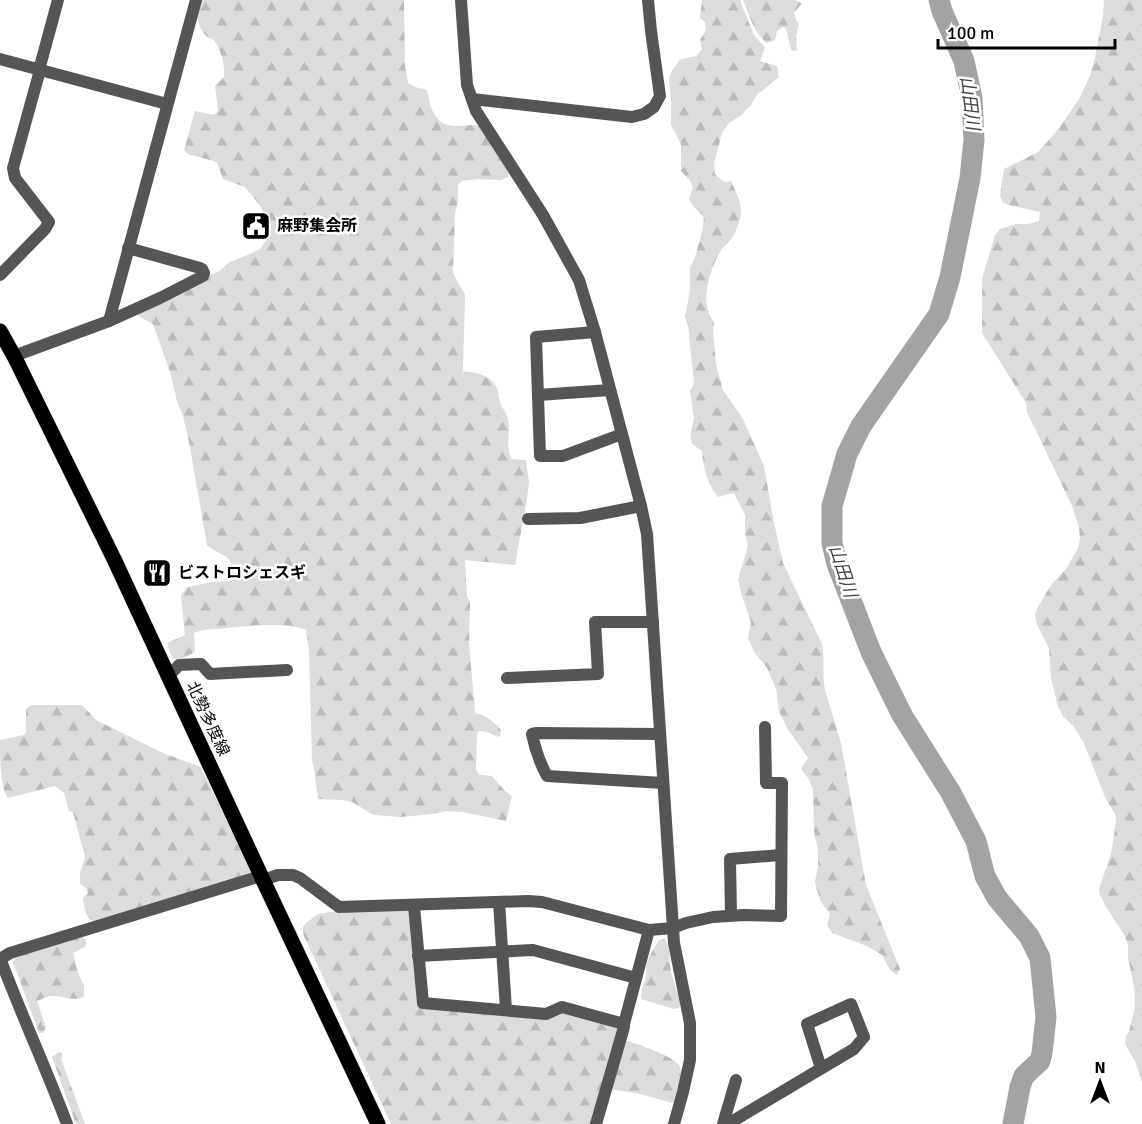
<svg xmlns="http://www.w3.org/2000/svg" width="1142" height="1124" viewBox="0 0 1142 1124" font-family="Signika,'Noto Sans JP',sans-serif">
	<style>
		.forest { fill: url(#forest-firs) }
		.lines { fill: none; stroke-linecap: round; stroke-linejoin: round }
		.river { stroke: #a3a3a3; stroke-width: 21 }
		.major-casing { stroke: #dbdbdb; stroke-width: 16 }
		.minor { stroke: #555; stroke-width: 12 }
		.major { stroke: #000; stroke-width: 15 }
		.labels { text-anchor: middle; dominant-baseline: central; stroke-width: 5; stroke-linejoin: round; paint-order: stroke }
		.poi-label { font-size: 16px; font-weight: bold; fill: #000; stroke: #fff; text-anchor: start }
		.street-label { font-size: 16px; fill: #000; stroke: #fff }
		.water-label { font-size: 18px; font-style: italic; fill: #444; stroke: #fff }
	</style>
	<defs>
		<pattern id="forest-firs" width="22" height="20" patternUnits="userSpaceOnUse" patternTransform="scale(1.5)"><rect width="22" height="20" fill="#dcdcdc"/><path d="M5 1l3.5 6h-7zM16 11l3.5 6h-7z" fill="#bbb"/></pattern>
	</defs>
	<rect width="100%" height="100%" fill="#fff"/>
	<g class="forest">
		<path d="M199,0H404L405,66L408,83L415,87L427,90C431,109 434,127 459,126C466,126 471,124 479,126L509,172L508,177L501,180L477,179L462,181L458,185V201L455,214L453,272L458,283L465,294L463,371C477,373 493,375 498,391C499,394 498,397 499,400C503,411 508,412 509,427C509,438 506,449 512,459L526,460L529,482L527,499L515,565L465,560L467,596L470,603L469,643L475,713C487,716 493,721 501,730L500,737C491,735 489,731 479,731L477,734L476,769L479,775L492,776L505,791L512,796L506,821L463,812L447,811L432,814L401,817L374,815L352,802L343,800L318,799L314,768L312,761L309,650L306,630C280,620 231,628 203,630L194,633L195,652L183,658L174,659L170,653L167,643L185,635L181,595L187,587L213,582L230,581L233,578C231,549 224,560 207,545L189,442L183,416L177,401L170,372L153,324L138,316L140,309L219,271L230,262L250,254L260,249L271,234V226L259,204L245,187L223,179L217,163L214,161L187,154L184,150L195,111L214,115L218,111L215,86L224,77C225,63 221,51 214,40C197,35 196,15 199,0Z"/>
		<path d="M702,0H740L754,35L765,48L760,61L777,66L779,77L757,95L751,105L740,116L729,123L722,133L714,164L715,174L724,182L731,181C735,190 741,201 741,211C741,218 736,232 732,238C729,243 723,246 720,252C710,270 698,303 714,322L713,332L716,364L723,390L743,419L764,466L774,523L783,563L822,644C825,659 822,675 825,690L841,743L866,885L900,969L897,975L890,970L882,955L867,946L832,933L827,925L830,914L821,902L816,887L815,881L818,867V850L814,831L813,789L808,778L801,769L808,758L787,728L779,711L776,689L767,668L754,652L748,638L751,622L742,596L738,579L748,546L745,534V515L734,493L718,497C707,483 703,468 702,451L692,444L690,435L694,419L690,391L694,383L688,325L685,316L690,291V268L695,257L702,232L704,217L694,207L689,199L693,187L690,181L681,171V144L671,125V99L669,78L673,69L681,59L696,56L702,49L700,40L706,30L705,22L700,18Z"/>
		<path d="M743,0H795L802,3L794,13L795,17L799,25L796,36L797,51L791,50L786,29L783,27L777,31L775,40L767,43C754,33 749,15 743,0Z"/>
		<path d="M1104,0H1142V1083L1135,1061L1125,1044L1126,1036L1129,1032L1135,1006L1134,987L1128,958V945L1125,936L1105,905L1100,895L1099,889L1111,854L1116,821L1115,814L1105,797L1083,741L1074,727L1063,716L1058,707L1051,678L1049,648L1037,625L1035,615L1038,607L1051,585L1066,569L1078,548L1080,539L1079,527L1072,506L1027,412L1026,403L982,333V279L995,235L1000,229L1016,224H1028L1039,221L1040,212L1009,205L1002,202L1000,196L1004,169L1038,152L1057,131L1079,99L1090,76L1095,57L1103,16Z"/>
		<path d="M31,705H82L96,720L163,753L201,767L252,874L95,922C85,918 84,909 83,898L88,893L86,888L80,884V873L85,857L73,812L69,811L64,793L55,786L8,798C0,789 0,756 0,740L24,735L26,732V709Z"/>
		<path d="M406,910L411,913L419,1006L564,1011L621,1027L592,1124H391L303,934V927L306,923L318,914L336,911Z"/>
		<path d="M80,936L85,939L86,942L85,947L73,953L78,973L84,986V997C71,1002 64,995 52,996C47,996 42,999 37,1001L46,1028L43,1033H39L13,962L18,954Z"/>
		<path d="M664,939C671,946 669,956 670,966C672,979 678,992 681,1004L679,1008L674,1009L641,999L642,988L646,978V967L649,957L659,940Z"/>
		<path d="M624,1040C635,1043 677,1057 680,1067C683,1076 677,1091 676,1100L673,1103L636,1093L615,1090L612,1088Z"/>
		<path d="M59,1052L63,1053L61,1059L85,1124H76L52,1057Z"/>
	</g>
	<g class="lines">
		<path class="river" d="M939,0L942,11L964,61L972,98L974,140L970,178L950,277L939,314L861,426L847,454L832,506V543L837,564L871,652L902,715L951,793L976,841L985,876L997,898L1029,936L1040,958L1046,1017L1042,1053L1040,1061L1024,1076L1020,1087L1013,1124"/>
		<g class="major-casing">
			<path id="major" d="M0,331L14,356L114,559L263,880L378,1124"/>
		</g>
		<g class="minor">
			<path d="M461,0L467,85L476,111L543,215L579,280L595,332L641,506L647,534L674,943L690,1023V1060L683,1092L674,1124"/>
			<path d="M0,59L167,104"/>
			<path d="M39,70L58,0"/>
			<path d="M472,99L632,117L644,114L654,107L660,96L651,31L648,0"/>
			<path d="M0,275L45,229L49,222L15,178L13,168L40,70"/>
			<path d="M109,321L160,298L203,276L204,273L202,269L200,268L128,248"/>
			<path d="M595,332L536,337L540,456H563L622,434"/>
			<path d="M14,356L109,321L196,0"/>
			<path d="M538,395L610,390"/>
			<path d="M528,519L580,518L641,506"/>
			<path d="M169,676L179,665L201,664L210,674L287,670"/>
			<path d="M507,678L598,674L595,622H653"/>
			<path d="M660,734L537,733L532,734C535,749 540,763 547,776L663,783"/>
			<path d="M263,880L278,875H293L300,878L339,907L528,901L542,902L649,930"/>
			<path d="M499,902L506,1010"/>
			<path d="M414,906L423,1003L546,1014L562,1007L624,1024"/>
			<path d="M731,915L730,859L781,855"/>
			<path d="M418,956L533,950L636,978"/>
			<path d="M0,958C21,1014 46,1068 67,1124"/>
			<path d="M0,959L10,953L261,876"/>
			<path d="M596,1124L624,1027V1024L649,930L673,928L686,923L713,917L744,915L781,916L782,783H766L765,727"/>
			<path d="M723,1124L736,1080"/>
			<path d="M728,1124L854,1049L864,1037L851,1004L807,1024L821,1068"/>
		</g>
		<use href="#major" class="major"/>
	</g>
	<defs>
		<g id="civic-square" transform="scale(1.5)"><rect x="-9" y="-9" width="18" height="18" rx="4" fill="#000" stroke="#fff"/><path d="M-.6-6.5H3V-4.5H.6V-3L4-1V1h2V6H-6V1h2V-1L-.6-3ZM-1.2 2.5V6h2.4V2.5Z" fill="#fff"/></g>
		<g id="restaurant-square" transform="scale(1.5)"><rect x="-9" y="-9" width="18" height="18" rx="4" fill="#000" stroke="#fff"/><path d="M-5-6h1v4h1v-4h1v4h1v-4h1v5L-1.5 .5V6h-2V.5L-5-1ZM5-6V6H3V1.5H1.5Q1.5-4 5-6Z" fill="#fff"/></g>
	</defs>
	<g fill-rule="evenodd">
		<use href="#civic-square" x="256" y="226"/>
		<use href="#restaurant-square" x="157" y="573"/>
	</g>
	<g class="labels">
		<g class="poi-label">
			<text x="277" y="226">麻野集会所</text>
			<text x="178" y="573">ビストロシェスギ</text>
		</g>
		<g class="street-label">
			<text transform="translate(208 719) rotate(65)">北勢多度線</text>
		</g>
		<g class="water-label">
			<text transform="translate(970 103) rotate(83)">山田川</text>
			<text transform="translate(843 571) rotate(72)">山田川</text>
		</g>
	</g>
	<g transform="translate(1100 1082)" stroke="#ffffff" stroke-width="4.5" paint-order="stroke">
	<path d="M0-4.5L10 22L0 15L-10 22Z" fill="#000000"/>
	<text y="-9" font-size="16" font-weight="bold" text-anchor="middle" fill="#000000">N</text>
	</g>
	<path d="M938 39v9h177v-9" fill="none" stroke="#000000" stroke-width="3"/>
	<text x="947" y="39" font-size="18" fill="#000000" stroke="#ffffff" stroke-width="4.5" paint-order="stroke">100 m</text>
</svg>
